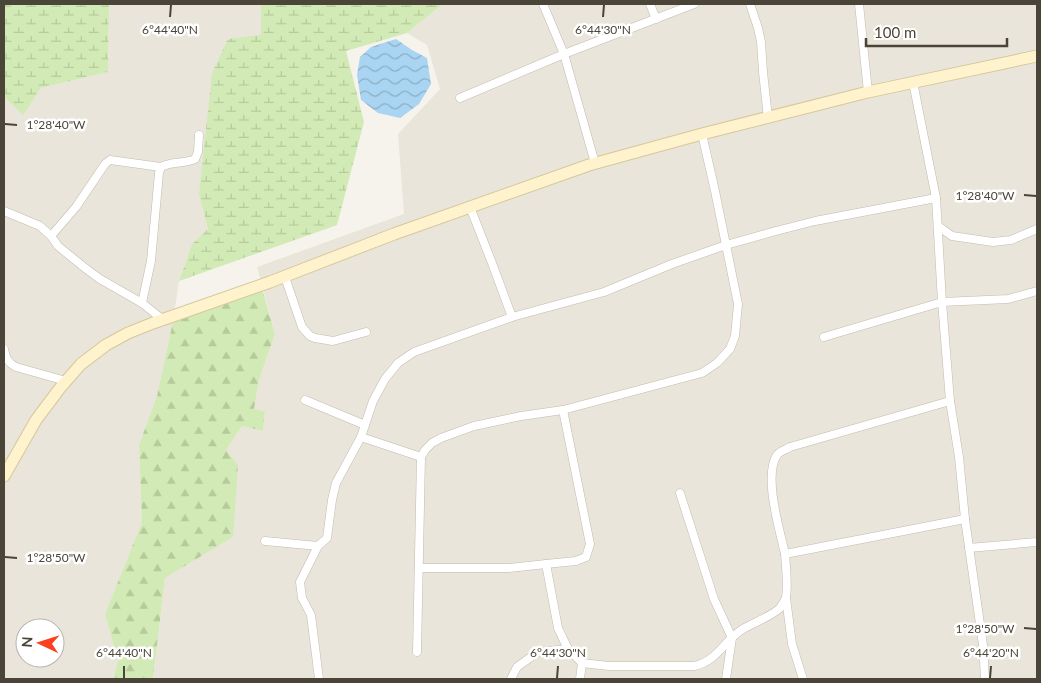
<svg xmlns="http://www.w3.org/2000/svg" width="1041" height="683" viewBox="0 0 1041 683" font-family="Lato,sans-serif">
<defs>
<pattern id="forest-firs" width="22" height="20" patternUnits="userSpaceOnUse" patternTransform="scale(1.25)"><rect width="22" height="20" fill="#d2eab5"/><path d="M5 1l3.5 6h-7zM16 11l3.5 6h-7z" fill="#b6ca9c"/></pattern>
<pattern id="wetland-marsh" width="20" height="14" patternUnits="userSpaceOnUse" patternTransform="scale(1.25)"><rect width="20" height="14" fill="#d2eab5"/><path d="M1 5h8M5 5V1M11 12h8M15 12V8" fill="none" stroke="#b6ca9c"/></pattern>
<pattern id="water-waves" width="16" height="10" patternUnits="userSpaceOnUse" patternTransform="scale(1.25)"><rect width="16" height="10" fill="#a9d4f2"/><path d="M0 5q4-4 8 0t8 0" fill="none" stroke="#8caec5"/></pattern>
</defs>
<rect width="100%" height="100%" fill="#f6f3ec"/>
<g fill="#eae5da" fill-rule="evenodd">
<path d="M109 4H261V36L199 195 208 229 192 244 179 281 173 321 157 396 139 445 142 522 105 614 118 661 113 679H4V97L23 114 41 88 108 72ZM25 628H55V658H25Z"/>
<polygon points="443,4 1037,4 1037,679 153,679 165,578 233,537 226,450 242,426 263,431 265,411 254,409 259,380 275,334 257,267 404,214 398,134 440,89 427,45 407,33"/>
</g>
<polygon fill="url(#forest-firs)" points="262,288 275,334 259,380 254,409 265,411 263,431 242,426 226,450 238,465 233,537 165,578 153,679 113,679 118,661 105,614 142,522 139,445 157,396 173,321"/>
<g fill="url(#wetland-marsh)">
<polygon points="4,4 109,4 108,72 41,88 23,115 4,97"/>
<polygon points="261,4 443,4 407,33 346,51 364,122 337,225 179,281 192,244 208,229 199,195 212,73 228,39 261,35"/>
</g>
<polygon fill="url(#water-waves)" points="396,39 412,50 427,58 431,84 419,104 400,118 378,113 361,100 357,75 360,57 371,47"/>
<g fill="none" stroke-linecap="round" stroke-linejoin="round">
<g stroke="#c2bbae" stroke-width="9">
<g id="street">
<polyline points="543,4 564,54 595,163"/>
<polyline points="650,4 656,19"/>
<polyline points="750,4 758,28 761,42 763,72 768,118"/>
<polyline points="859,4 868,92"/>
<polyline points="460,98 564,54 694,4"/>
<polyline points="470,207 492,263 512,317"/>
<polyline points="4,211 40,226 51,236 58,246 85,268 100,279 142,303 162,319"/>
<polyline points="938,226 952,236 993,242 1011,240 1037,229"/>
<polyline points="51,236 76,207 105,164 110,160 161,167"/>
<polyline points="285,277 302,327 310,336 315,338 333,341 366,332"/>
<path d="M142 303 151 261 159 173 161 167C172 161 185 164 195 159L198 152 199 135"/>
<polyline points="824,337 942,302 1008,299 1037,291"/>
<path d="M4 349C6 358 7 362 16 367L66 381"/>
<polyline points="305,400 365,425"/>
<polyline points="361,437 421,457"/>
<polyline points="680,493 714,599 732,638 726,679"/>
<polyline points="965,519 983,645 985,679"/>
<polyline points="265,541 318,546 327,538 332,500 336,483 361,437 373,401 385,379 398,363 414,352 512,317 604,292 672,264 726,245 776,231 815,221 936,198"/>
<polyline points="318,546 300,582 302,598 311,615 319,679"/>
<polyline points="969,548 1037,542"/>
<path d="M785 554C780 531 763 476 777 455 780 451 786 450 790 447L950 401"/>
<polyline points="546,564 576,561 586,557 590,544 563,410"/>
<path d="M419 568H509L546 564 558 628 568 649 582 663 609 666H694C718 661 724 640 743 629 753 623 772 616 780 608 782 605 785 600 786 597 788 586 786 566 785 554L965 519 959 457 950 401 942 302 936 198 913 82"/>
<polyline points="786,598 792,644 803,679"/>
<polyline points="417,652 421,457 425,450 432,443 441,438 474,426 521,416 563,410 702,373 717,363 730,349 735,336 738,304 715,191 702,134"/>
<polyline points="511,679 517,667 538,652 568,649"/>
<polyline points="580,679 582,663"/>
</g>
</g>
<g stroke="#d6c79b" stroke-width="13">
<polyline id="secondary" points="4,476 36,420 60,388 81,364 106,345 128,333 153,323 270,282 394,234 589,165 702,134 868,92 1037,56"/>
</g>
<use href="#street" stroke="#fff" stroke-width="8"/>
<use href="#secondary" stroke="#fff3cd" stroke-width="11"/>
</g>
<path fill="none" stroke="#4b4439" stroke-width="2" d="M170 17 171 5M603 17 604 5M5 124 17 125M1024 195 1036 196M5 557 17 558M1024 628 1036 629M124 678V666M557 678 558 666M990 678 991 666"/>
<g font-size="12" text-anchor="middle" fill="#4b4439" stroke="#fff" stroke-width="5" stroke-linejoin="round" paint-order="stroke">
<text x="170" y="34">6°44'40"N</text>
<text x="603" y="34">6°44'30"N</text>
<text x="56" y="129">1°28'40"W</text>
<text x="985" y="200">1°28'40"W</text>
<text x="56" y="562">1°28'50"W</text>
<text x="985" y="633">1°28'50"W</text>
<text x="124" y="657">6°44'40"N</text>
<text x="558" y="657">6°44'30"N</text>
<text x="991" y="657">6°44'20"N</text>
</g>
<rect width="1041" height="683" fill="none" stroke="#4b4439" stroke-width="10"/>
<g transform="translate(40 643) rotate(274)"><circle r="24" fill="#ffffff" stroke="#b7b4b0"/>
<path d="M0-4L9 19L0 12L-9 19Z" fill="#fc3f1d"/>
<text y="-8" font-size="14" font-weight="bold" text-anchor="middle" fill="#4b4439">N</text>
</g>
<path d="M866 38v8h141v-8" fill="none" stroke="#4b4439" stroke-width="2.5"/>
<text x="874" y="38" font-size="15" fill="#4b4439" stroke="#ffffff" stroke-width="4" paint-order="stroke">100 m</text>
</svg>
